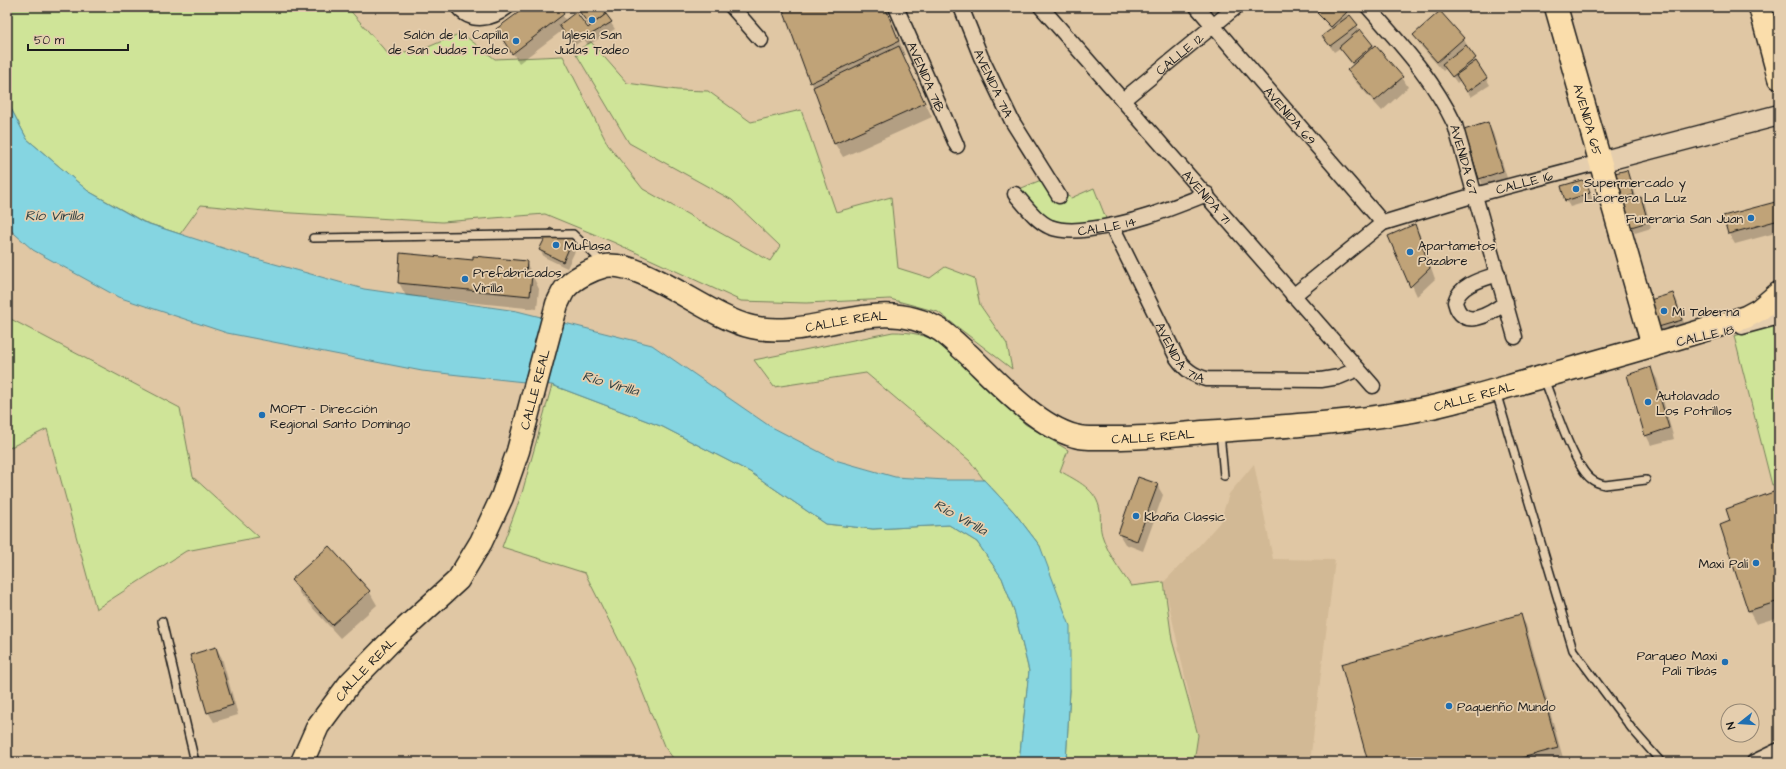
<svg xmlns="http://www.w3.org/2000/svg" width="1786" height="769" viewBox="0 0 1786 769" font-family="'Architects Daughter',sans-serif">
<rect width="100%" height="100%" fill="#e0c7a4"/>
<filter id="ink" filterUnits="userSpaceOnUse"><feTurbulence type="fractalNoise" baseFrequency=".025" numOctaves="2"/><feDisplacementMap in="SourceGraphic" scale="8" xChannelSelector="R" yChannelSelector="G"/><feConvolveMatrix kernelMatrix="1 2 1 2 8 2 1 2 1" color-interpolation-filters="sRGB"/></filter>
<g filter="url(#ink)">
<polygon fill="#d2b995" points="1254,464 1273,559 1335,560 1310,762 1194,762 1198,735 1164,582 1197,548 1220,522 1229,494"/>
<g fill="#cfe498" stroke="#76805a">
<polygon points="7,7 347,7 389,55 426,48 461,33 495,59 563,56 608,145 643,189 770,261 780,246 732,200 629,143 575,52 591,42 627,83 677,90 708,91 751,122 801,110 836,212 891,197 898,268 930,278 945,267 974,278 980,305 1007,344 1012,369 938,312 890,299 806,303 741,301 613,242 545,214 442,222 275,212 201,205 180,234 144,222 88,191 27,139 7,101"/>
<path d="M1041 180 1071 198 1094 188 1107 221C1097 223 1087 225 1076 226 1051 227 1033 206 1017 190Z"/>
<polygon points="7,317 180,408 193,477 259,537 186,551 96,609 47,429 7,449"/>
<polygon points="1779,323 1779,483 1772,485 1734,336"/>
<path d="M893 332C911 332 924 334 941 344L1025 424 1068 450 1060 471C1077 481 1097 489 1100 511 1101 520 1099 528 1103 538 1109 556 1121 571 1131 586L1164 582 1172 640 1198 735 1194 762H1066L1070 690 1040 546 1014 512 984 480 970 461 866 373 774 387 754 360Z"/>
<polygon points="552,385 663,427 750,472 826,524 873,529 949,525 977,542 1002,578 1014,610 1029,671 1019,762 676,762 664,746 633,668 585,573 502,547 522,493"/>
</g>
<polygon fill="#85d5e1" stroke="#5b8b92" points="7,101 27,139 88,191 143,222 257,259 364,289 517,311 652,345 768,425 835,460 895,477 946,480 984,480 1014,512 1040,546 1070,626 1070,690 1066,762 1019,762 1029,671 1014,610 1002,578 977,542 949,525 873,529 826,524 750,472 663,427 552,385 422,371 227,333 118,297 33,250 7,227"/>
<g fill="#0003">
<polygon points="527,7 557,7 566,21 588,30 591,27 576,7 600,7 615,29 588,45 584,39 574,46 563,30 519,63 504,39"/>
<polygon points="783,7 886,7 905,55 903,56 932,117 843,157 835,144"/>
<polygon points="1325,7 1341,7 1374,47 1402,77 1408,87 1382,111 1354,80 1349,70 1353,66 1340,48 1334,52 1324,37 1332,30 1319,14"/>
<polygon points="1415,35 1463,38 1490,85 1471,97 1460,80 1457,83 1446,68 1443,71 1420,45"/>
<polygon points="1487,123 1493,133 1508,181 1485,189 1480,179"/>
<polygon points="1627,171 1630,178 1637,199 1641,198 1645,204 1651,228 1635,233 1631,226 1626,202 1623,198"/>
<polygon points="1587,186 1593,200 1570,207 1566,200"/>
<polygon points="1779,203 1779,232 1735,244 1729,234"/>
<polygon points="1414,225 1420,235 1435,279 1417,296 1390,236"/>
<polygon points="550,229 573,240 577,247 567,268 544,257 540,250"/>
<polygon points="474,261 526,262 539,289 537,309 406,296 399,283"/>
<polygon points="1673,294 1677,301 1685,326 1660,334 1656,328"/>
<polygon points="1651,369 1657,379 1674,439 1651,445 1646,435"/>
<polygon points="1157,485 1163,495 1143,551 1125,544 1119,534"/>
<polygon points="1779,491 1779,617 1756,624 1749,611 1722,525 1731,522"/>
<polygon points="292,580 369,591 377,605 340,638 300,594"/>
<polygon points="1520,615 1526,625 1563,758 1549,762 1369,762"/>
<polygon points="216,648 222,658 238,715 214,722 208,712"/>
</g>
<g fill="#c0a378" stroke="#1c1c1c">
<polygon points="526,7 559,7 564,14 512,54 496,29"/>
<polygon points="576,7 601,7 606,14 590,26"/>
<polygon points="782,7 885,7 899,41 810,83"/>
<polygon points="1324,7 1342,7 1347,12 1331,27 1317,13"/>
<polygon points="1440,11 1464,38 1437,62 1413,35"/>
<polygon points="576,12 588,28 606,14 612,22 583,39 580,34 570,41 559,25"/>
<polygon points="1350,15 1358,25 1330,46 1322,36"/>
<polygon points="1360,29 1373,45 1352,63 1339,47"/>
<polygon points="1375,45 1403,77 1375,101 1347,70"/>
<polygon points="1466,45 1476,58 1452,77 1442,64"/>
<polygon points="899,46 925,103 834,144 813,87"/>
<polygon points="1476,61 1487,78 1467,92 1456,75"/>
<polygon points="1488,122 1503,171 1479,179 1464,130"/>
<polygon points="1627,170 1634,195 1623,198 1615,173"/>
<polygon points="1582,180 1588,186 1590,193 1565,201 1561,186"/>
<polygon points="1641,197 1648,222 1631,227 1623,202"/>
<polygon points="1779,201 1779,220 1728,234 1723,216"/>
<polygon points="1415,224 1430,268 1410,287 1388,236"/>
<polygon points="550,228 573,239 563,262 539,250"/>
<polygon points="400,253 473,260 473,256 527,261 526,274 532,274 530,296 398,283"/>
<polygon points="1673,293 1682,320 1655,328 1647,301"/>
<polygon points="1651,367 1669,428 1645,436 1627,375"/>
<polygon points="1138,477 1158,484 1137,541 1118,534"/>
<polygon points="1779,490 1779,601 1748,611 1720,525 1730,521 1726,509"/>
<polygon points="329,546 370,591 332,625 291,580"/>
<polygon points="1521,614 1558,748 1507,762 1368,762 1341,664"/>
<polygon points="216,647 233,705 207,713 190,655"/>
</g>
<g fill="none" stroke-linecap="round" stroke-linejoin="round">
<g stroke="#1c1c1c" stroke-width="10">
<g id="lane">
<polyline points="313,238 573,234 603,263"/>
<path d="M1544 379C1554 403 1573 465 1591 479 1596 483 1600 484 1605 485L1646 480"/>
<polyline points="1496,392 1573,650 1632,729 1661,762"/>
<polyline points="1220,433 1224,476"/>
<polyline points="162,621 195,762"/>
</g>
</g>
<g stroke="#1c1c1c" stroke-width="17">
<g id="street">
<path d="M458 7C472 24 492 19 507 7"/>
<polyline points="732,7 761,40"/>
<path id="s1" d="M896 7 957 146"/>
<path id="s2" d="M961 7 981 57 1012 121 1059 196"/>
<path id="s3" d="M1041 7C1152 133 1262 260 1373 386"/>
<path id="s4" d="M1197 7 1383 223"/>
<path id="s5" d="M1368 7C1402 46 1432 77 1455 125L1515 337"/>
<path id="s6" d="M1123 100 1236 7"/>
<path id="s7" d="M1015 194C1025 205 1036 221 1050 227 1063 232 1077 231 1090 229 1133 224 1167 210 1207 194"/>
<path id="s8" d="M1112 226 1177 358C1185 369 1192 375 1206 379L1321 380 1339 377 1358 369"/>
<path d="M1498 274C1483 279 1460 284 1455 302 1462 332 1491 314 1506 302"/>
<path id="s9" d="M1293 296 1383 223 1475 195 1600 162"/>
<polyline points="1742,327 1779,317"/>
<polyline points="1754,762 1779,750"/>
</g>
</g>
<g stroke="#1c1c1c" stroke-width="23">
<polyline id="secondary" points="1600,162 1779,115"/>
</g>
<g stroke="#1c1c1c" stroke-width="25">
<g id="primary">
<path id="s10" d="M1556 7 1653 346"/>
<polyline points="1760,7 1779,78"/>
<path id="s11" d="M302 762 318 726 350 683 388 644 458 580 481 542 502 497 518 451 557 304C560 299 562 292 566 288 574 278 593 269 605 266 644 260 709 318 752 327 815 341 878 292 940 330 950 337 960 347 969 355 997 382 1037 426 1075 436 1085 439 1097 438 1107 438 1139 439 1171 435 1203 432 1269 427 1336 424 1401 413 1445 406 1488 392 1531 380 1603 360 1675 340 1746 317L1759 310 1779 293"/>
</g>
</g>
<use href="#lane" stroke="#e5ceae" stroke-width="7"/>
<use href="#street" stroke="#e5ceae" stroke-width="14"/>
<use href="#secondary" stroke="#e5ceae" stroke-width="20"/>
<use href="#primary" stroke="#faddab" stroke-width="22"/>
</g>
</g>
<g fill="#1f6fb2" stroke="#e5ceae" stroke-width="1.5">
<circle cx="592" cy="20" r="4"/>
<circle cx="516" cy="41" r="4"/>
<circle cx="1576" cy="189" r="4"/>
<circle cx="1751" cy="218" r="4"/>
<circle cx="556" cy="245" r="4"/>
<circle cx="1410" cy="252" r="4"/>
<circle cx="465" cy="279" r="4"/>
<circle cx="1664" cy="311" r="4"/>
<circle cx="1648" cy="402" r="4"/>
<circle cx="262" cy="415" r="4"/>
<circle cx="1136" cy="516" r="4"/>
<circle cx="1756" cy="563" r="4"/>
<circle cx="1725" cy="662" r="4"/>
<circle cx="1449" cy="706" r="4"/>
</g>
<g text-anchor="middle" stroke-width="3.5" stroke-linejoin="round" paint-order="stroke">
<g font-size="13" fill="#1c1c1c" stroke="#e5ceae" text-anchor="start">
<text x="508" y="39" text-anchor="end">Salón de la Capilla<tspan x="508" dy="15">de San Judas Tadeo</tspan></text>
<text x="592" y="39" text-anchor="middle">Iglesia San<tspan x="592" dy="15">Judas Tadeo</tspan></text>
<text x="1584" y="187">Supermercado y<tspan x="1584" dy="15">Licorera La Luz</tspan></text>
<text x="1743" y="223" text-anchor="end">Funeraria San Juan</text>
<text x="564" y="250">Muflasa</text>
<text x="1418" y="250">Apartametos<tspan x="1418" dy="15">Pazabre</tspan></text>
<text x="473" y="277">Prefabricados<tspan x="473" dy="15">Virilla</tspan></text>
<text x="1672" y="316">Mi Taberna</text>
<text x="1656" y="400">Autolavado<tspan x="1656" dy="15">Los Potrillos</tspan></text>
<text x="270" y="413">MOPT - Dirección<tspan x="270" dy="15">Regional Santo Domingo</tspan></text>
<text x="1144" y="521">Kbaña Classic</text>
<text x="1748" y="568" text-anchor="end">Maxi Palí</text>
<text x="1717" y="660" text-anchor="end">Parqueo Maxi<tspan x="1717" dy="15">Palí Tibás</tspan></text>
<text x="1457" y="711">Paquenño Mundo</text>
</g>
<g font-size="13" fill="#1c1c1c" stroke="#e5ceae">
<text dy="5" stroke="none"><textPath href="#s6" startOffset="73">CALLE 12</textPath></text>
<text dy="5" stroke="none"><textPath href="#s1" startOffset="76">AVENIDA 71B</textPath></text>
<text dy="5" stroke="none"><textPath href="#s2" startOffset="83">AVENIDA 71A</textPath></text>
<text dy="5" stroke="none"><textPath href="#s4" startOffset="143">AVENIDA 69</textPath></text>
<text dy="5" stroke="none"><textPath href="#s10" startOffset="117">AVENIDA 65</textPath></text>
<text dy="5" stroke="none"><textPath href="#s5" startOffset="183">AVENIDA 67</textPath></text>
<text dy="5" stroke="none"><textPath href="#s9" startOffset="263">CALLE 16</textPath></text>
<text dy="5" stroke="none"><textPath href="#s3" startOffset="252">AVENIDA 71</textPath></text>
<text dy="5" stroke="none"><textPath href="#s7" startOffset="106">CALLE 14</textPath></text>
<text dy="5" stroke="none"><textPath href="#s11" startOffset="857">CALLE REAL</textPath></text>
<text transform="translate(1705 335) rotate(-13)" y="5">CALLE 18</text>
<text dy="5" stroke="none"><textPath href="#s8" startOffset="145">AVENIDA 71A</textPath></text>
<text dy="5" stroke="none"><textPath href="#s11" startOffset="449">CALLE REAL</textPath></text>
<text dy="5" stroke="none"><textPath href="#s11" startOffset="1529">CALLE REAL</textPath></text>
<text dy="5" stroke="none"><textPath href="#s11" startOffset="1205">CALLE REAL</textPath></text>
<text dy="5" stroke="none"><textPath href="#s11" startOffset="114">CALLE REAL</textPath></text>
</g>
<g font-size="14" font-style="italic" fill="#314143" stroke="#e5ceae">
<text x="54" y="220">Río Virilla</text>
<text transform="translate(611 383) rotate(16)" y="5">Río Virilla</text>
<text transform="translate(961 517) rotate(29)" y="5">Río Virilla</text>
</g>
</g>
<rect width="1786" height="769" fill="none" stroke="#e5ceae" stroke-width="24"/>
<rect x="12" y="12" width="1762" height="745" fill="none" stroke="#1c1c1c" stroke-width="1.5" filter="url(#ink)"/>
<g transform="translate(1740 723) rotate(253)"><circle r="19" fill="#e5ceae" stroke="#958774"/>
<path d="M0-3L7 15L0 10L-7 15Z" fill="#1f6fb2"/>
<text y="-6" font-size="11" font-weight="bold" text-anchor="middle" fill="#1c1c1c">N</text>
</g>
<path d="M28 44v6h100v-6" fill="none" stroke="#1c1c1c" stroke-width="2"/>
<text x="34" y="44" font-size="12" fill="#1c1c1c" stroke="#e5ceae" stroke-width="3" paint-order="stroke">50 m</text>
</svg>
